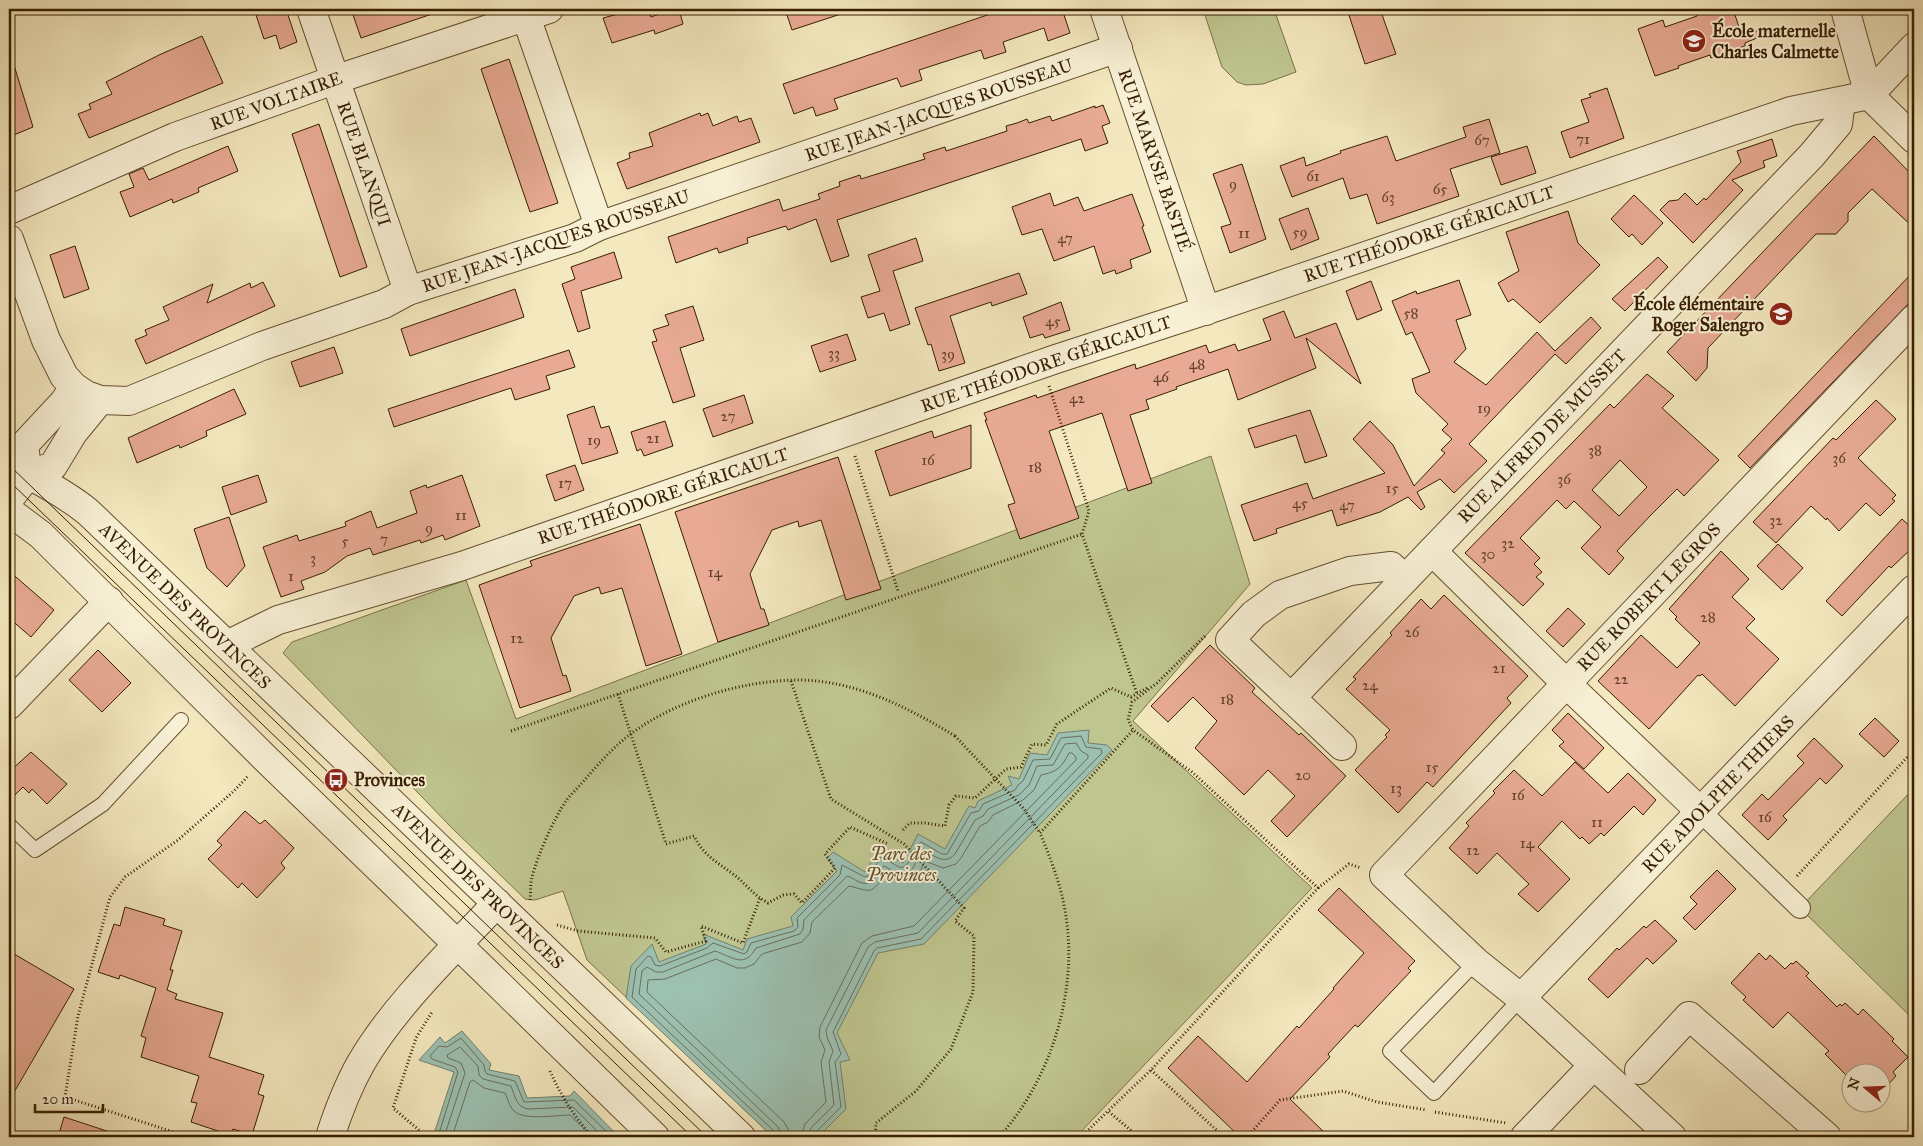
<svg xmlns="http://www.w3.org/2000/svg" width="1923" height="1146" viewBox="0 0 1923 1146" font-family="'IM FELL Great Primer',serif">
<rect width="100%" height="100%" fill="#f4e8be"/>
<filter id="stains"><feTurbulence type="fractalNoise" baseFrequency=".004" numOctaves="4"/><feColorMatrix values="0 0 0 0 .2 0 0 0 0 .09 0 0 0 0 .02 0 0 0 .5 -.17"/></filter>
<radialGradient id="worn" r=".72"><stop offset=".6" stop-color="#630" stop-opacity="0"/><stop offset="1" stop-color="#630" stop-opacity=".3"/></radialGradient>
<g fill="#bfc58f" stroke="#7b7248">
<polygon points="1203,9 1274,9 1296,72 1263,84 1246,85 1237,82 1222,67"/>
<polygon points="1211,456 1250,584 1133,721 1312,888 1076,1137 773,1137 587,960 563,891 535,900 525,899 451,827 283,653 292,642 466,580 516,719"/>
<polygon points="1914,788 1914,1020 1800,908"/>
</g>
<g fill="#9cc0b1" stroke="#747f6b">
<polygon points="1089,730 1088,743 1107,745 1112,750 924,944 878,953 837,1033 850,1060 840,1062 846,1109 818,1137 773,1137 626,998 631,966 652,944 659,962 706,944 703,934 743,950 747,939 793,926 791,917 837,871 827,858 833,852 865,872 879,849 903,863 918,834 945,849 969,806 975,808 978,801 1012,785 1008,776 1019,779 1030,753 1047,755 1058,733"/>
<polygon points="462,1031 491,1064 489,1070 519,1076 527,1098 570,1096 574,1091 619,1137 433,1137 454,1072 419,1060 440,1037 445,1043"/>
</g>
<g fill="none" stroke-linecap="round" stroke-linejoin="round">
<g stroke="#6a6f59" stroke-width="1">
<polyline points="438,1137 458,1072 455,1067 432,1059 430,1056 439,1046 447,1047 461,1038 484,1065 485,1071 487,1074 515,1081 524,1102 574,1100 612,1137"/>
<path d="M444 1137 465 1073 461 1063 448 1058 447 1055 460 1047 478 1066 479 1075 483 1079 511 1086C515 1096 516 1107 528 1109L573 1107 603 1137"/>
<path d="M452 1137 470 1082 473 1080 484 1088 505 1093C508 1099 509 1106 514 1111 525 1121 555 1115 570 1115L593 1137"/>
<path d="M776 1137 774 1131 632 997 636 969 648 956 651 957 655 965 660 966 707 948 713 943 744 954 747 952 751 943 794 931 798 927 797 918 840 875 842 865 865 877 870 875 881 857C887 859 893 864 899 867 909 871 914 848 921 842L942 854H947L971 813 979 811 983 804 1015 790 1018 785 1023 781 1033 760 1050 759 1061 738 1081 736 1086 747 1101 749 1102 753 921 939 877 948 874 951 833 1032 841 1054 835 1062 841 1107 816 1132 814 1137"/>
<path d="M782 1137 778 1127 639 994 642 971 647 967 656 972H663L715 951C733 957 744 969 756 948L800 934 803 929 804 920 847 876C852 877 857 882 862 883 874 886 877 872 884 866 889 868 893 872 898 874 914 879 915 858 923 850 934 855 944 866 955 854L975 820 983 816 988 809 1019 795 1029 785 1037 766 1053 765 1065 744 1076 743 1081 751 1088 755V758L918 933 875 942 868 947 826 1030 827 1037 833 1051 829 1062 834 1105 811 1128 808 1137"/>
<path d="M790 1137 788 1129 784 1122 647 992 648 980 665 979 716 959 737 968H745L754 964 762 954 802 942 810 933 812 922 849 886C874 892 868 894 886 876 898 881 912 886 920 872 922 868 923 864 925 861L943 868 956 864 961 858 980 826 988 822 993 815 1023 800 1034 790 1041 775C1057 772 1062 767 1069 753H1072L1076 757V760L914 926 872 936 862 943 820 1027 819 1037 825 1050 821 1062 826 1102 805 1124 801 1137"/>
</g>
</g>
<g fill="#e8aa94" stroke="#371e01" fill-rule="evenodd">
<polygon points="254,9 286,9 297,42 280,49 276,35 264,39"/>
<polygon points="351,9 437,9 438,12 361,38"/>
<polygon points="616,9 648,9 651,17 673,9 679,9 683,24 655,34 654,30 612,43 603,18 618,14"/>
<polygon points="785,9 847,9 847,12 792,30"/>
<polygon points="1005,9 1062,9 1070,33 1048,41 1044,28 1003,42 1006,52 984,59 981,50 919,70 922,80 901,87 897,78 834,99 838,109 816,116 813,107 794,114 783,84"/>
<polygon points="1347,9 1380,9 1396,54 1365,64"/>
<polygon points="1695,9 1733,9 1740,30 1771,32 1745,43 1745,46 1736,49 1737,50 1711,58 1710,55 1678,66 1679,68 1655,76 1638,29 1663,20 1665,27 1697,16"/>
<polygon points="202,36 223,83 89,138 78,114 91,109 89,104 112,94 106,82 159,55"/>
<polygon points="509,59 558,203 530,212 481,69"/>
<polygon points="13,62 33,127 9,137 9,63"/>
<polygon points="1607,88 1624,138 1570,158 1561,132 1589,122 1581,100 1591,97 1589,94"/>
<polygon points="1103,105 1110,123 1102,126 1108,143 1085,151 1081,139 837,220 849,256 831,262 816,219 788,230 786,226 747,238 748,243 719,253 717,248 676,263 668,237 779,199 783,211 820,199 818,194 840,186 839,182 860,175 861,179 925,159 923,154 945,147 946,151 986,138 1007,131 1006,126 1017,123 1027,119 1029,123 1050,116 1052,121 1095,106 1095,108"/>
<polygon points="700,113 701,116 708,113 713,126 737,116 739,122 751,118 760,142 627,189 617,163 630,158 629,153 653,146 649,133"/>
<polygon points="1489,119 1500,153 1450,169 1459,196 1377,224 1367,194 1350,199 1343,178 1292,197 1280,166 1304,157 1306,166 1341,153 1340,151 1387,136 1396,161 1466,137 1463,127"/>
<polygon points="319,124 367,267 340,277 292,134"/>
<polygon points="1874,136 1914,177 1914,228 1872,189 1848,213 1848,221 1836,234 1816,234 1708,348 1707,368 1696,381 1667,352"/>
<polygon points="1772,139 1777,156 1763,161 1765,167 1732,180 1743,190 1693,243 1660,210 1669,201 1678,200 1685,193 1697,205 1704,198 1706,200 1741,162 1737,151"/>
<polygon points="228,146 238,171 198,188 199,192 173,203 172,199 130,217 120,192 134,187 129,174 143,168 149,180"/>
<polygon points="1527,146 1536,173 1501,185 1491,157"/>
<polygon points="1242,164 1266,239 1230,253 1221,227 1231,224 1213,174"/>
<polygon points="1050,193 1054,206 1078,197 1084,211 1132,194 1144,226 1142,227 1151,252 1130,260 1132,268 1116,274 1115,270 1103,274 1094,246 1054,261 1042,229 1022,235 1012,207"/>
<polygon points="1634,195 1663,223 1642,245 1632,234 1629,237 1611,219"/>
<polygon points="1308,208 1319,239 1291,250 1279,219"/>
<polygon points="1568,211 1578,243 1600,265 1540,323 1513,299 1508,302 1498,283 1519,271 1506,232"/>
<polygon points="916,238 923,261 893,271 910,324 890,331 884,313 868,318 861,297 880,291 868,255"/>
<polygon points="75,246 89,289 64,298 50,255"/>
<polygon points="614,252 622,278 581,291 590,328 578,332 562,284 575,279 571,267"/>
<polygon points="1658,257 1668,267 1625,311 1612,299"/>
<polygon points="1914,271 1914,298 1750,468 1738,456"/>
<polygon points="1019,273 1027,294 992,306 991,302 950,316 965,363 939,371 931,344 928,345 915,308"/>
<polygon points="1459,280 1471,315 1456,320 1466,349 1454,362 1486,385 1537,332 1555,351 1591,317 1601,328 1566,364 1555,354 1469,444 1487,461 1454,493 1440,479 1417,492 1425,507 1421,510 1408,497 1380,512 1337,526 1332,510 1276,529 1277,533 1254,541 1241,505 1307,483 1313,499 1385,473 1353,439 1370,421 1393,445 1414,486 1445,453 1441,450 1452,439 1442,430 1448,424 1416,393 1412,379 1430,372 1412,332 1406,335 1392,301 1416,291 1417,294"/>
<polygon points="1371,281 1382,310 1357,320 1346,291"/>
<polygon points="263,282 275,306 146,364 135,340 147,335 145,330 169,320 163,307 213,284 207,303 250,283 251,288"/>
<polygon points="515,289 524,317 410,356 401,329"/>
<polygon points="1061,302 1070,330 1045,338 1043,334 1030,338 1023,317"/>
<polygon points="693,306 704,340 680,348 695,396 673,403 652,342 657,341 653,330 669,325 665,315"/>
<polygon points="1284,311 1295,338 1336,323 1361,384 1306,338 1316,368 1238,400 1228,369 1176,387 1177,389 1146,400 1149,409 1130,415 1152,483 1128,491 1102,413 1049,431 1079,518 1020,539 1008,505 1015,503 985,420 987,420 984,413 1036,395 1037,398 1135,364 1136,369 1206,345 1209,353 1235,344 1238,351 1271,340 1263,319"/>
<polygon points="847,334 856,360 820,372 811,346"/>
<polygon points="334,347 343,373 300,387 291,362"/>
<polygon points="569,350 575,367 546,376 550,389 515,400 511,388 394,427 388,409"/>
<path d="M1647 374 1674 396 1662 408 1719 460 1684 496 1677 489 1649 517 1617 551 1624 558 1609 575 1581 548 1601 527 1574 501 1566 509 1557 500 1520 538 1540 558 1534 564 1542 572 1536 577 1544 584 1523 606 1465 553 1610 404 1614 408ZM1620 460 1647 487 1619 516 1592 490Z"/>
<polygon points="234,389 246,414 206,431 207,436 180,448 179,445 137,463 128,438"/>
<polygon points="744,395 753,423 713,437 703,409"/>
<polygon points="1876,400 1896,419 1858,458 1896,495 1892,499 1895,501 1880,516 1866,503 1839,531 1827,518 1826,520 1811,506 1776,543 1753,522 1833,438 1836,440"/>
<polygon points="594,406 601,428 609,426 618,453 582,464 567,415"/>
<polygon points="1310,410 1327,456 1305,463 1296,435 1255,448 1248,429"/>
<polygon points="665,421 673,446 644,456 641,449 637,451 631,432"/>
<polygon points="971,425 971,468 890,496 875,451 932,431 934,438"/>
<polygon points="838,457 881,589 846,600 821,520 799,527 798,521 772,530 750,574 761,609 764,609 769,625 718,642 675,512"/>
<polygon points="575,465 584,490 555,501 546,475"/>
<polygon points="258,475 267,502 231,515 222,487"/>
<polygon points="462,475 480,526 445,540 443,535 421,543 420,540 373,555 370,548 347,556 325,572 301,581 304,589 281,597 263,547 297,535 299,541 346,526 345,522 371,511 377,528 417,513 410,491 426,485 427,488"/>
<polygon points="229,517 245,566 227,587 207,568 194,529"/>
<polygon points="1902,519 1914,530 1914,546 1891,568 1889,566 1842,616 1826,601"/>
<polygon points="640,524 682,654 646,666 622,588 601,594 599,587 574,596 551,638 563,676 566,675 571,691 520,708 479,585 532,566 530,561"/>
<polygon points="1778,544 1803,568 1782,590 1757,566"/>
<polygon points="1721,551 1749,579 1732,597 1755,619 1746,628 1779,659 1735,706 1702,674 1700,676 1698,675 1649,729 1598,681 1641,635 1677,668 1700,643 1675,619 1677,617 1669,609"/>
<polygon points="9,571 54,610 31,637 9,618"/>
<polygon points="1444,595 1528,676 1507,698 1511,703 1433,787 1427,782 1398,813 1355,770 1387,737 1385,735 1390,730 1346,689 1356,679 1353,677 1392,635 1390,633 1421,599 1431,609"/>
<polygon points="1568,608 1585,624 1563,647 1546,631"/>
<polygon points="1210,645 1255,688 1252,692 1299,735 1301,733 1346,776 1287,837 1271,821 1295,796 1268,770 1244,795 1195,748 1217,721 1193,697 1168,722 1151,706"/>
<polygon points="98,650 131,683 102,712 69,680"/>
<polygon points="1568,713 1604,748 1584,769 1559,746 1564,742 1552,730"/>
<polygon points="1875,718 1899,741 1884,757 1859,734"/>
<polygon points="1814,738 1843,766 1826,784 1820,778 1783,816 1787,820 1768,840 1742,815 1762,794 1768,800 1804,763 1797,756"/>
<polygon points="31,752 67,784 47,804 32,789 29,793 23,787 9,801 9,772"/>
<polygon points="1575,762 1608,793 1628,773 1656,800 1643,815 1634,806 1604,836 1601,833 1589,844 1582,837 1580,839 1562,821 1538,847 1570,879 1538,912 1518,894 1529,884 1497,853 1477,874 1449,848 1469,826 1466,823 1495,793 1493,791 1514,770 1542,796"/>
<polygon points="245,811 260,824 265,820 294,848 281,863 285,868 257,898 242,883 238,888 208,859 222,845 217,841"/>
<polygon points="1717,870 1736,889 1695,930 1683,918 1697,904 1690,897"/>
<polygon points="1339,888 1415,961 1408,968 1411,971 1358,1027 1355,1025 1328,1054 1330,1057 1290,1099 1329,1137 1240,1137 1168,1068 1198,1036 1247,1082 1297,1026 1299,1028 1334,989 1333,988 1364,953 1318,910"/>
<polygon points="125,907 165,919 163,925 182,931 170,970 173,970 167,990 177,994 175,999 223,1013 209,1057 264,1075 258,1094 264,1096 252,1135 233,1129 230,1135 191,1122 197,1103 191,1102 199,1076 141,1057 146,1038 141,1036 156,988 120,975 119,979 98,972 114,924 120,926"/>
<polygon points="1655,920 1677,941 1653,964 1647,958 1608,998 1588,979 1617,948 1619,950 1644,926 1646,928"/>
<polygon points="9,951 74,989 9,1101"/>
<polygon points="1759,953 1766,960 1770,955 1785,969 1791,963 1793,964 1796,961 1809,973 1806,976 1837,1007 1840,1004 1842,1006 1845,1003 1858,1015 1863,1009 1894,1039 1892,1041 1908,1057 1893,1072 1896,1076 1884,1089 1880,1085 1880,1074 1864,1074 1857,1066 1847,1076 1825,1054 1829,1051 1788,1012 1773,1028 1743,1000 1746,997 1731,983"/>
<polygon points="64,1117 116,1134 115,1137 58,1137"/>
</g>
<g fill="none" stroke-linecap="round" stroke-linejoin="round">
<g stroke="#665030" stroke-width="16">
<g id="service">
<polyline points="9,825 35,850 103,804 181,720"/>
<polyline points="1476,962 1390,1051 1434,1093 1521,998"/>
</g>
</g>
<g stroke="#665030" stroke-width="22">
<polyline id="pedestrian" points="1701,812 1800,908"/>
</g>
<g stroke="#665030" stroke-width="30">
<g id="minor">
<polyline points="311,9 408,291"/>
<polyline points="1104,9 1206,311"/>
<polyline points="1845,9 1869,95 1914,139"/>
<polyline points="526,17 599,226"/>
<polyline points="1869,95 1914,47"/>
<polyline points="9,210 175,137 334,80 549,9"/>
<polyline points="9,239 46,340 64,376 74,387 86,395 100,400 129,401 262,346 384,304 408,291 575,238 599,226 1118,48"/>
<polyline points="28,475 24,445 64,402 74,387"/>
<polyline points="9,499 28,475 53,466 73,433 100,400"/>
<polyline points="1432,551 1573,690 1701,812"/>
<polyline points="227,645 278,620 462,566 1056,359 1219,306 1791,111 1869,95"/>
<polyline points="1291,698 1812,155 1838,124 1841,101"/>
<polyline points="9,705 109,601"/>
<polyline points="1342,746 1230,640 1254,614 1280,595 1350,571 1391,566 1405,579"/>
<polyline points="1521,998 1914,589"/>
<polyline points="1639,1070 1689,1016 1827,1137"/>
<path d="M330 1137C338 1112 348 1086 361 1063 394 1006 452 951 497 903"/>
<polyline points="1525,1137 1593,1066"/>
<polyline points="1672,1137 1521,998 1476,962 1384,875 1914,319"/>
</g>
</g>
<g stroke="#665030" stroke-width="30">
<g id="tertiary">
<path d="M9 462C35 480 65 492 89 513L741 1137"/>
<polyline points="9,511 41,535 55,549 265,758 483,969 655,1137"/>
</g>
</g>
<g stroke="#371e01" stroke-width="3" stroke-dasharray="1 2.5" stroke-linecap="butt">
<polyline points="1049,386 1089,511 1082,534 1137,694"/>
<polyline points="855,456 898,591"/>
<polyline points="791,681 831,799 904,844 964,908 955,921 974,936 973,992 951,1049 916,1091 876,1123 875,1137"/>
<path d="M618 694 666 844 694 836C703 855 717 862 733 874 743 881 750 891 760 898"/>
<polyline points="511,731 1082,534"/>
<polyline points="903,830 910,823 925,823 945,826 949,805 956,796 975,798 1006,769 1021,767 1032,744 1046,745 1057,724 1111,688 1131,697 1147,688"/>
<polyline points="1797,876 1914,750"/>
<polyline points="1318,888 1349,864 1361,868"/>
<path d="M530 900C531 892 530 884 532 877 537 857 554 818 566 801 570 795 576 790 581 784 594 769 608 753 623 740 669 702 741 680 800 680 857 681 907 707 955 736"/>
<polyline points="557,925 578,931 655,938 666,952 706,941 701,926 743,943 760,898 768,903 783,895 794,894 802,903 835,868 825,854 850,827 888,844"/>
<polyline points="1151,1070 1224,1137"/>
<path d="M550 1071C561 1096 574 1116 592 1137"/>
<polyline points="1435,1112 1506,1123"/>
<polyline points="189,1137 65,1097 78,1016 110,897 125,877 178,840 234,791 249,775"/>
<polyline points="427,1137 393,1108 416,1038 432,1012"/>
<path d="M999 1137C1050 1081 1078 993 1066 917 1062 887 1051 860 1040 833L1133 730"/>
<polyline points="1081,1137 1108,1111"/>
<polyline points="1129,1137 1134,1133 1108,1111 1151,1070 1318,888 1192,772 1133,730 1128,720 1132,702 1157,683 1205,636"/>
<polyline points="1247,1137 1280,1100 1343,1091 1377,1102 1427,1110"/>
</g>
<use href="#service" stroke="#f8f0d5" stroke-width="14"/>
<use href="#pedestrian" stroke="#f8f0d5" stroke-width="20"/>
<use href="#minor" stroke="#f8f0d5" stroke-width="28"/>
<use href="#tertiary" stroke="#f8f0d5" stroke-width="28"/>
<g stroke="#371e01" stroke-width="1">
<polyline points="9,465 707,1137"/>
<polyline points="9,481 692,1137"/>
</g>
<polyline stroke="#371e01" stroke-width="3" stroke-dasharray="1 2.5" stroke-linecap="butt" points="955,736 1024,809 1040,833"/>
</g>
<defs>
<g id="school-disc" transform="scale(1.25)"><circle r="9.5" fill="#8f2418" stroke="#f8f0d5"/><path d="M0-5L7-2L0 1L-7-2ZM-4 1L0 2.5L4 1V4Q0 6-4 4Z" fill="#fff"/></g>
<g id="bus-disc" transform="scale(1.25)"><circle r="9.5" fill="#8f2418" stroke="#f8f0d5"/><path d="M-5-6H5V4H4V6H2V4H-2V6H-4V4H-5ZM-3.5-4V0h7V-4ZM-3.5 1.2v1.5H-2V1.2ZM2 1.2v1.5H3.5V1.2Z" fill="#fff"/></g>
</defs>
<g fill-rule="evenodd">
<use href="#school-disc" x="1694" y="41"/>
<use href="#school-disc" x="1781" y="314"/>
<use href="#bus-disc" x="336" y="780"/>
</g>
<g text-anchor="middle" stroke-width="4" stroke-linejoin="round" paint-order="stroke">
<g font-size="15" fill="#634126">
<text x="1583" y="144">71</text>
<text x="1482" y="145">67</text>
<text x="1313" y="181">61</text>
<text x="1233" y="189">9</text>
<text x="1440" y="194">65</text>
<text x="1388" y="202">63</text>
<text x="1300" y="237">59</text>
<text x="1244" y="238">11</text>
<text x="1065" y="243">47</text>
<text x="1411" y="318">58</text>
<text x="1053" y="326">45</text>
<text x="834" y="358">33</text>
<text x="948" y="359">39</text>
<text x="1197" y="369">48</text>
<text x="1161" y="382">46</text>
<text x="1077" y="403">42</text>
<text x="1484" y="413">19</text>
<text x="728" y="421">27</text>
<text x="653" y="443">21</text>
<text x="594" y="445">19</text>
<text x="1595" y="455">38</text>
<text x="1839" y="463">36</text>
<text x="928" y="465">16</text>
<text x="1035" y="472">18</text>
<text x="1564" y="484">36</text>
<text x="565" y="488">17</text>
<text x="1392" y="493">15</text>
<text x="1300" y="508">45</text>
<text x="1347" y="510">47</text>
<text x="461" y="520">11</text>
<text x="1776" y="525">32</text>
<text x="429" y="533">9</text>
<text x="384" y="544">7</text>
<text x="345" y="546">5</text>
<text x="1508" y="548">32</text>
<text x="1488" y="559">30</text>
<text x="313" y="563">3</text>
<text x="715" y="577">14</text>
<text x="291" y="581">1</text>
<text x="1708" y="622">28</text>
<text x="1412" y="637">26</text>
<text x="517" y="643">12</text>
<text x="1499" y="673">21</text>
<text x="1621" y="684">22</text>
<text x="1370" y="690">24</text>
<text x="1227" y="704">18</text>
<text x="1432" y="772">15</text>
<text x="1303" y="780">20</text>
<text x="1396" y="793">13</text>
<text x="1518" y="800">16</text>
<text x="1765" y="822">16</text>
<text x="1597" y="827">11</text>
<text x="1527" y="848">14</text>
<text x="1473" y="855">12</text>
</g>
<g font-size="18" font-weight="bold" fill="#371e01" stroke="#f8f0d5" text-anchor="start">
<text x="1712" y="37">École maternelle<tspan x="1712" dy="21">Charles Calmette</tspan></text>
<text x="1764" y="310" text-anchor="end">École élémentaire<tspan x="1764" dy="21">Roger Salengro</tspan></text>
<text x="354" y="786">Provinces</text>
</g>
<g font-size="18" fill="#371e01" stroke="#f8f0d5">
<text transform="translate(276 101) rotate(-20)" y="6">RUE VOLTAIRE</text>
<text transform="translate(939 110) rotate(-19)" y="6">RUE JEAN-JACQUES ROUSSEAU</text>
<text transform="translate(1155 160) rotate(71)" y="6">RUE MARYSE BASTIÉ</text>
<text transform="translate(364 164) rotate(71)" y="6">RUE BLANQUI</text>
<text transform="translate(1429 234) rotate(-19)" y="6">RUE THÉODORE GÉRICAULT</text>
<text transform="translate(556 241) rotate(-19)" y="6">RUE JEAN-JACQUES ROUSSEAU</text>
<text transform="translate(1046 364) rotate(-19)" y="6">RUE THÉODORE GÉRICAULT</text>
<text transform="translate(1542 436) rotate(-46)" y="6">RUE ALFRED DE MUSSET</text>
<text transform="translate(663 496) rotate(-19)" y="6">RUE THÉODORE GÉRICAULT</text>
<text transform="translate(1649 597) rotate(-46)" y="6">RUE ROBERT LEGROS</text>
<text transform="translate(185 606) rotate(44)" y="6">AVENUE DES PROVINCES</text>
<text transform="translate(1718 794) rotate(-46)" y="6">RUE ADOLPHE THIERS</text>
<text transform="translate(478 886) rotate(44)" y="6">AVENUE DES PROVINCES</text>
</g>
<g font-size="18" font-style="italic" fill="#60502c" stroke="#f8f0d5">
<text x="901" y="860">Parc des<tspan x="901" dy="21">Provinces</tspan></text>
</g>
</g>
<rect width="1923" height="1146" fill="none" stroke="#f4e8be" stroke-width="30"/>
<rect x="10" y="10" width="1903" height="1126" fill="none" stroke="#371e01" stroke-width="2.5"/>
<rect x="15" y="15" width="1893" height="1116" fill="none" stroke="#371e01"/>
<g transform="translate(1866 1088) rotate(289)"><circle r="24" fill="#f8f0d5" stroke="#ab9c80"/>
<path d="M0-4L9 19L0 12L-9 19Z" fill="#8f2418"/>
<text y="-8" font-size="14" font-weight="bold" text-anchor="middle" fill="#371e01">N</text>
</g>
<path d="M35 1104v8h68v-8" fill="none" stroke="#371e01" stroke-width="2.5"/>
<text x="42" y="1104" font-size="15" fill="#371e01" stroke="#f8f0d5" stroke-width="4" paint-order="stroke">20 m</text>
<rect width="100%" height="100%" filter="url(#stains)"/>
<rect width="100%" height="100%" fill="url(#worn)"/>
</svg>
